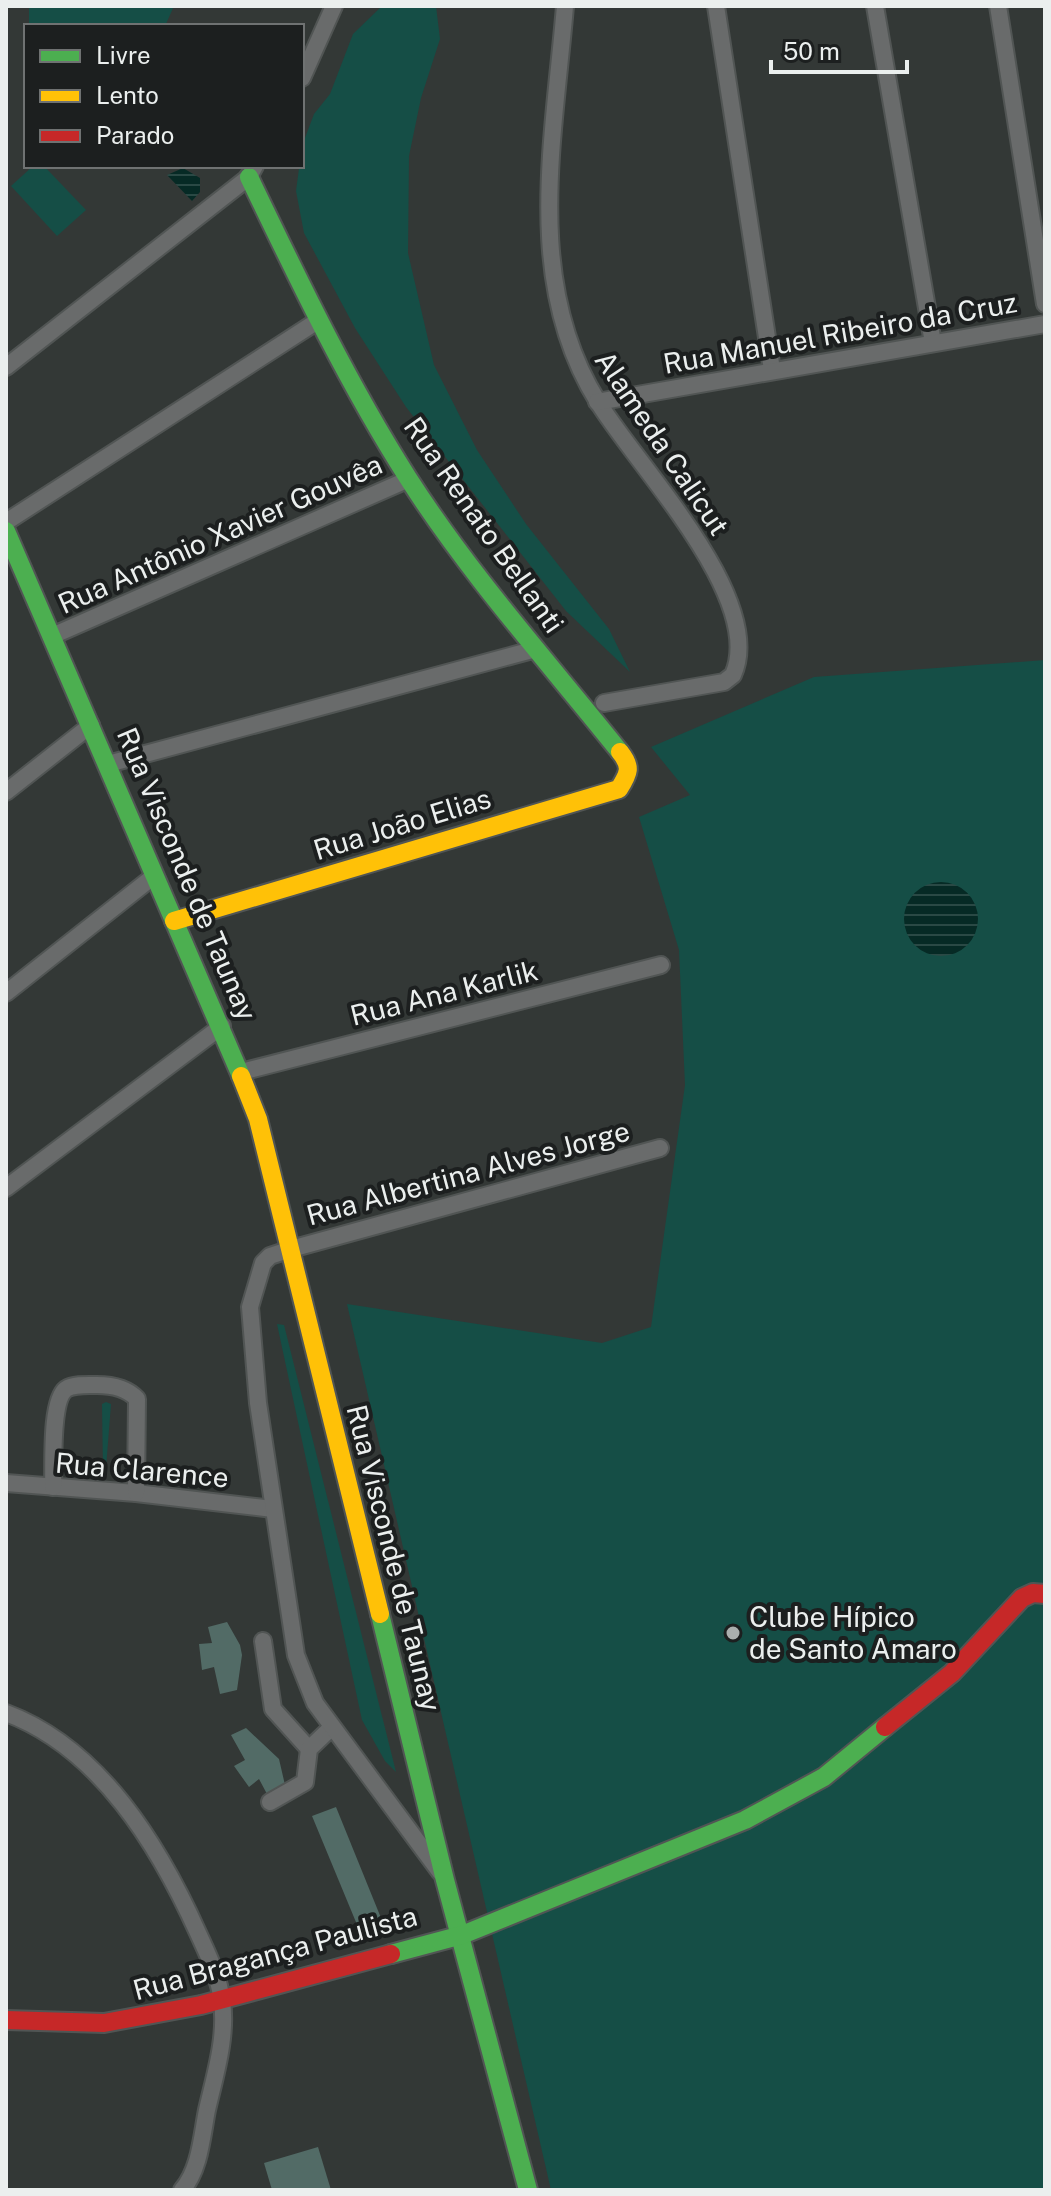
<svg xmlns="http://www.w3.org/2000/svg" width="1051" height="2196" viewBox="0 0 1051 2196" font-family="'Public Sans',sans-serif">
<defs>
<pattern id="water-rules" width="6" height="5" patternUnits="userSpaceOnUse" patternTransform="scale(2)"><rect width="6" height="5" fill="#062a25"/><path d="M0 2.5h6" fill="none" stroke="#2a4945"/></pattern>
</defs>
<rect width="100%" height="100%" fill="#333836"/>
<g fill="#154e46">
<polygon points="29,6 174,6 165,26 29,26"/>
<polygon points="382,6 436,6 440,39 421,98 409,156 408,253 434,365 477,450 526,524 609,629 630,672 566,611 406,407 355,328 304,233 296,191 302,146 314,114 330,94 353,34"/>
<polygon points="33,166 44,166 86,210 57,236 11,186"/>
<polygon points="1045,660 1045,2190 551,2190 347,1304 602,1343 651,1327 685,1085 679,950 639,817 690,795 651,747 814,677"/>
<polygon points="277,1324 284,1325 396,1772 385,1761 362,1720"/>
<polygon points="106,1402 111,1404 106,1468 103,1470 102,1404"/>
</g>
<g fill="url(#water-rules)">
<polygon points="183,168 200,178 200,192 192,201 167,175"/>
<circle cx="941" cy="919" r="37"/>
</g>
<g fill="#526b66">
<polygon points="227,1622 240,1645 242,1655 237,1690 220,1694 214,1667 202,1670 199,1644 212,1643 208,1627"/>
<polygon points="246,1728 279,1759 285,1785 267,1794 259,1779 249,1787 234,1766 245,1760 231,1735"/>
<polygon points="336,1807 381,1918 358,1927 312,1816"/>
<polygon points="318,2147 331,2190 272,2190 264,2163"/>
</g>
<g fill="none" stroke-linecap="round" stroke-linejoin="round">
<g stroke="#515554" stroke-width="20">
<g id="street">
<path d="M565 6C554 139 523 282 598 402 637 466 767 599 733 675L724 682 604 703"/>
<polyline points="716,6 772,370"/>
<polyline points="875,6 933,343"/>
<polyline points="998,6 1045,304"/>
<polyline points="302,78 334,6"/>
<polyline points="6,367 249,177 255,166"/>
<polyline points="597,402 1045,324"/>
<polyline points="6,522 319,320"/>
<polyline points="52,636 409,479"/>
<polyline points="108,764 536,649"/>
<polyline points="6,792 91,725"/>
<polyline points="6,993 154,876"/>
<polyline points="241,1072 661,965"/>
<polyline points="6,1188 222,1026"/>
<polyline points="6,1483 136,1493 273,1509"/>
<path d="M53 1487C54 1467 50 1401 66 1389 74 1384 88 1385 97 1385 112 1385 127 1388 137 1399L136 1493"/>
<polyline points="263,1641 273,1709 309,1749"/>
<path d="M6 1713C100 1748 159 1846 198 1933 208 1955 219 1977 222 2001 227 2037 215 2075 207 2110 202 2135 200 2170 182 2190"/>
<polyline points="270,1802 305,1782 309,1749 332,1727"/>
<polyline points="440,1872 315,1703 296,1655 258,1403 250,1307 263,1263 270,1256 291,1249 660,1148"/>
</g>
</g>
<g stroke="#515554" stroke-width="22">
<g id="fast">
<path d="M249 177C298 279 347 382 408 478 470 575 548 662 620 752"/>
<polyline points="6,531 241,1076"/>
<polyline points="380,1614 445,1880 528,2190"/>
<polyline points="391,1954 462,1935 745,1820 824,1777 885,1727"/>
</g>
</g>
<g stroke="#515554" stroke-width="22">
<g id="slow">
<path d="M174 921 619 789C629 773 632 767 620 752"/>
<polyline points="241,1076 258,1119 380,1614"/>
</g>
</g>
<g stroke="#515554" stroke-width="22">
<g id="jam">
<polyline points="885,1727 952,1673 1022,1598 1033,1593 1045,1594"/>
<polyline points="6,2020 104,2023 201,2005 391,1954"/>
</g>
</g>
<use href="#street" stroke="#696b6b" stroke-width="16"/>
<use href="#fast" stroke="#4caf50" stroke-width="18"/>
<use href="#slow" stroke="#ffc107" stroke-width="18"/>
<use href="#jam" stroke="#c62828" stroke-width="18"/>
</g>
<circle fill="#abafae" stroke="#1c1f1f" stroke-width="3" cx="733" cy="1633" r="8"/>
<g text-anchor="middle" stroke-width="8" stroke-linejoin="round" paint-order="stroke">
<g font-size="28" fill="#ebefee" stroke="#1c1f1f">
<text transform="translate(840 333) rotate(-10)" y="10">Rua Manuel Ribeiro da Cruz</text>
<text transform="translate(662 443) rotate(56)" y="10">Alameda Calicut</text>
<text transform="translate(484 525) rotate(55)" y="10">Rua Renato Bellanti</text>
<text transform="translate(220 534) rotate(-24)" y="10">Rua Antônio Xavier Gouvêa</text>
<text transform="translate(402 824) rotate(-17)" y="10">Rua João Elias</text>
<text transform="translate(187 874) rotate(67)" y="10">Rua Visconde de Taunay</text>
<text transform="translate(444 993) rotate(-14)" y="10">Rua Ana Karlik</text>
<text transform="translate(468 1173) rotate(-15)" y="10">Rua Albertina Alves Jorge</text>
<text transform="translate(142 1470) rotate(5)" y="10">Rua Clarence</text>
<text transform="translate(394 1558) rotate(76)" y="10">Rua Visconde de Taunay</text>
<text transform="translate(275 1953) rotate(-15)" y="10">Rua Bragança Paulista</text>
</g>
<g font-size="28" fill="#ebefee" stroke="#1c1f1f" text-anchor="start">
<text x="749" y="1627">Clube Hípico<tspan x="749" dy="32">de Santo Amaro</tspan></text>
</g>
</g>
<rect width="1051" height="2196" fill="none" stroke="#ebefee" stroke-width="16"/>
<rect x="24" y="24" width="280" height="144" fill="#1c1f1f" stroke="#6f7272" stroke-width="2"/>
<rect x="40" y="50" width="40" height="12" fill="#4caf50" stroke="#6f7272" stroke-width="2"/>
<text x="96" y="64" font-size="24" fill="#ebefee">Livre</text>
<rect x="40" y="90" width="40" height="12" fill="#ffc107" stroke="#6f7272" stroke-width="2"/>
<text x="96" y="104" font-size="24" fill="#ebefee">Lento</text>
<rect x="40" y="130" width="40" height="12" fill="#c62828" stroke="#6f7272" stroke-width="2"/>
<text x="96" y="144" font-size="24" fill="#ebefee">Parado</text>
<path d="M771 60v12h136v-12" fill="none" stroke="#ebefee" stroke-width="4"/>
<text x="783" y="60" font-size="24" fill="#ebefee" stroke="#1c1f1f" stroke-width="6" paint-order="stroke">50 m</text>
</svg>
